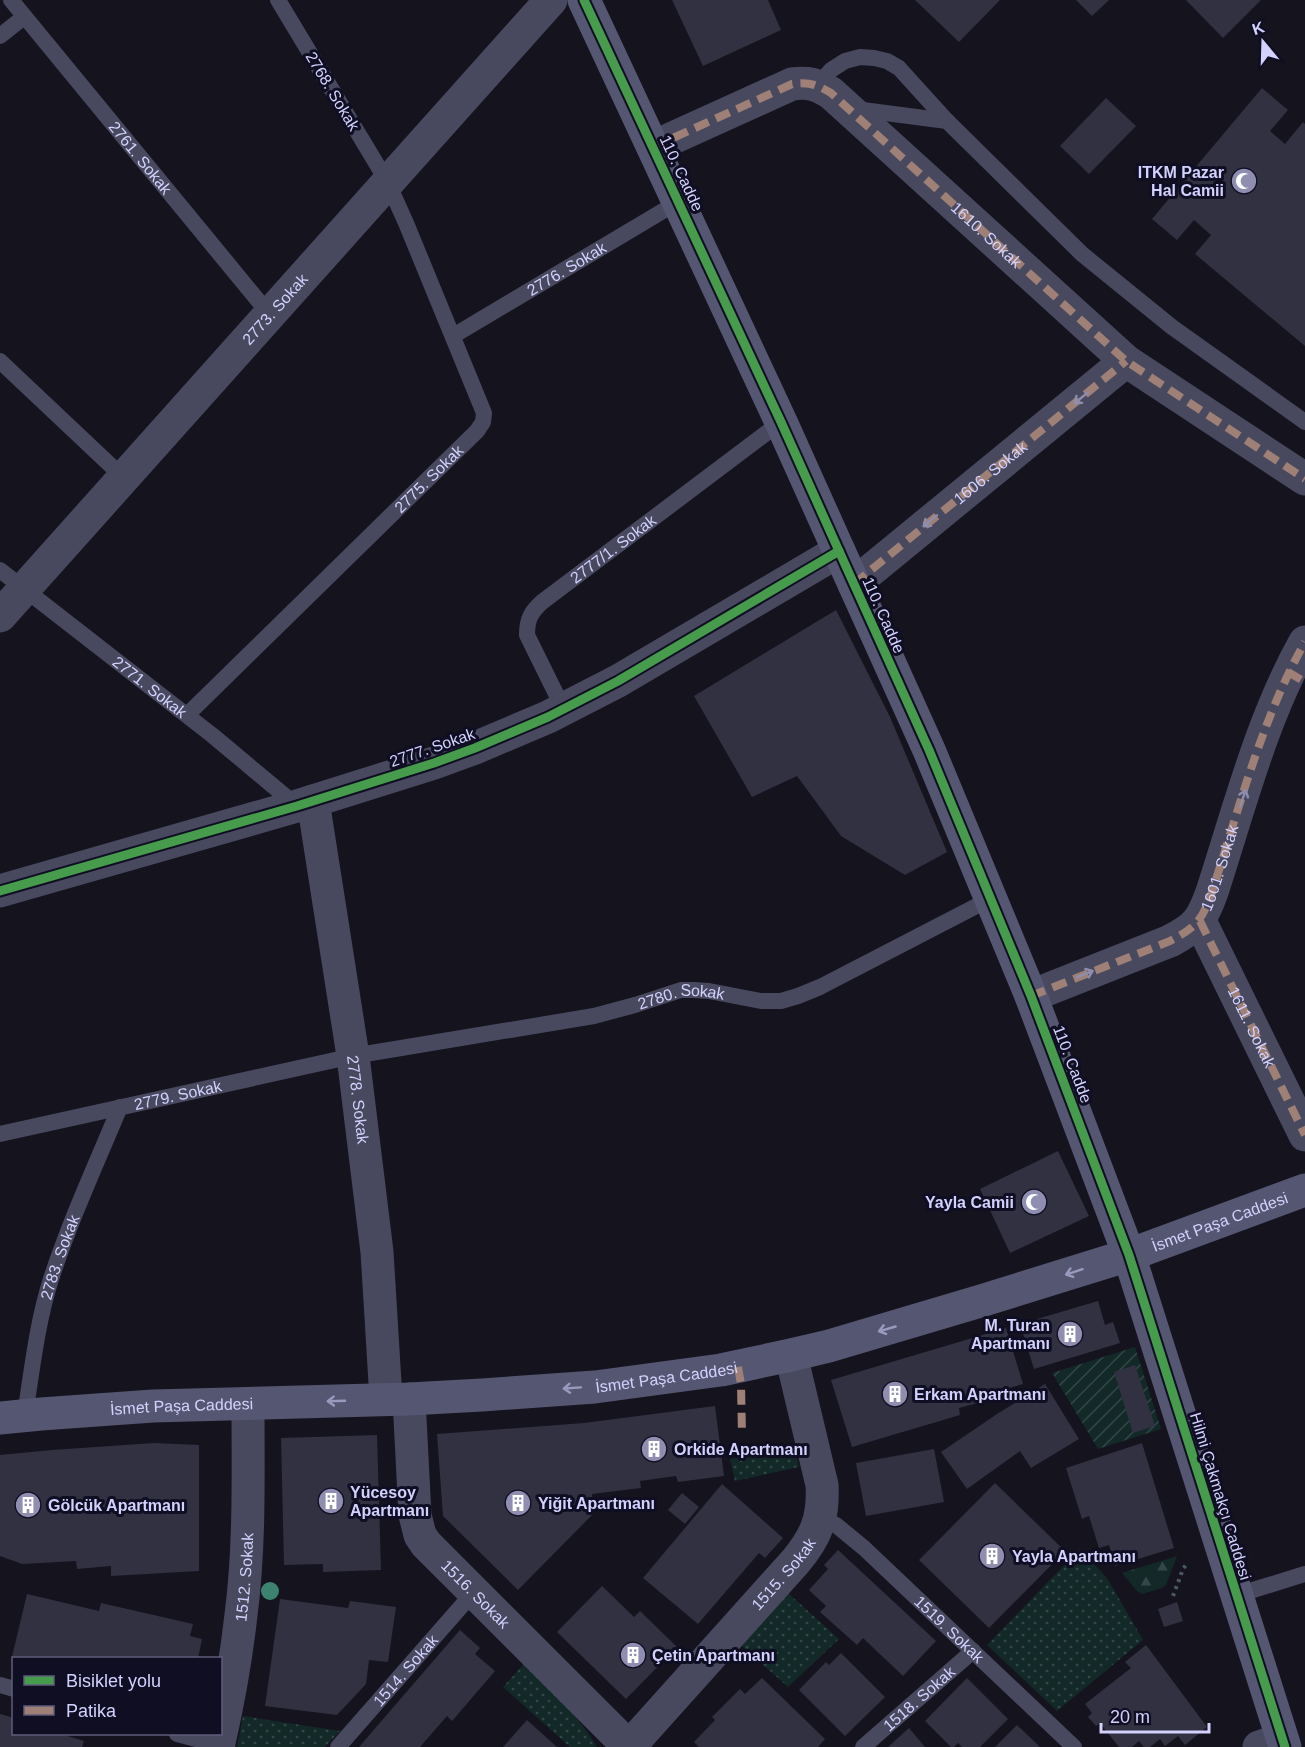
<svg xmlns="http://www.w3.org/2000/svg" width="1305" height="1747" viewBox="0 0 1305 1747" font-family="Helvetica,sans-serif">
<defs>
<pattern id="grass-dots" width="8" height="8" patternUnits="userSpaceOnUse" patternTransform="scale(1.5)"><rect width="8" height="8" fill="#122928"/><path d="M2 2h.1M6 6h.1" fill="none" stroke="#344748" stroke-width="1.8" stroke-linecap="round"/></pattern>
<pattern id="forest-firs" width="22" height="20" patternUnits="userSpaceOnUse" patternTransform="scale(1.5)"><rect width="22" height="20" fill="#122928"/><path d="M5 1l3.5 6h-7zM16 11l3.5 6h-7z" fill="#344748"/></pattern>
<pattern id="garden-furrows" width="10" height="10" patternUnits="userSpaceOnUse" patternTransform="scale(1.5)"><rect width="10" height="10" fill="#122928"/><path d="M-1 1l2-2M0 10L10 0M9 11l2-2" fill="none" stroke="#344748"/></pattern>
</defs>
<rect width="100%" height="100%" fill="#14131e"/>
<g fill="url(#grass-dots)">
<polygon points="793,1445 799,1467 735,1481 730,1459"/>
<polygon points="1080,1549 1107,1578 1143,1640 1057,1711 987,1645"/>
<polygon points="788,1593 839,1639 788,1687 741,1645"/>
<path d="M524 1664C551 1690 578 1715 597 1747H570L503 1687Z"/>
<polygon points="243,1716 340,1731 325,1747 237,1747"/>
</g>
<polygon fill="url(#forest-firs)" points="1177,1556 1166,1585 1162,1588 1142,1594 1137,1591 1122,1573"/>
<polygon fill="url(#garden-furrows)" points="1135,1347 1161,1429 1098,1449 1052,1373"/>
<g fill="#323141">
<polygon points="672,0 768,0 781,30 703,66"/>
<polygon points="915,0 1000,0 959,42"/>
<polygon points="1076,0 1109,0 1092,16"/>
<polygon points="1186,0 1261,0 1223,38"/>
<polygon points="1262,88 1288,110 1270,131 1285,144 1303,122 1305,124 1305,346 1195,254 1211,235 1194,220 1177,240 1152,219"/>
<polygon points="1106,98 1136,126 1089,174 1060,146"/>
<polygon points="836,610 890,717 947,852 905,875 841,836 797,776 752,797 694,696"/>
<polygon points="1058,1151 1089,1216 1010,1253 980,1189"/>
<polygon points="1098,1301 1105,1325 1113,1322 1120,1343 1034,1369 1020,1324"/>
<polygon points="1006,1328 1023,1384 992,1393 993,1399 959,1408 960,1415 852,1447 831,1380"/>
<polygon points="1135,1365 1155,1426 1133,1433 1114,1372"/>
<polygon points="1045,1384 1079,1439 1031,1468 1020,1451 967,1489 941,1452 997,1414"/>
<polygon points="715,1406 724,1476 678,1482 676,1476 640,1481 641,1488 592,1494 594,1513 518,1590 443,1516 437,1434 584,1423"/>
<polygon points="377,1435 381,1570 323,1572 323,1564 284,1565 281,1438"/>
<polygon points="154,1443 199,1445 199,1571 111,1576 111,1566 77,1569 76,1561 22,1564 0,1556 0,1455 52,1450"/>
<polygon points="1142,1443 1174,1548 1115,1566 1109,1545 1099,1548 1089,1516 1082,1519 1066,1468"/>
<polygon points="934,1449 944,1502 866,1516 856,1463"/>
<polygon points="995,1483 1065,1551 989,1628 919,1560"/>
<polygon points="722,1484 783,1538 765,1558 759,1553 698,1624 643,1578"/>
<polygon points="682,1493 699,1507 685,1524 668,1510"/>
<polygon points="838,1550 936,1641 903,1676 863,1638 857,1645 820,1612 826,1606 809,1590 828,1569 824,1565"/>
<polygon points="602,1586 634,1617 640,1611 677,1647 626,1699 557,1632"/>
<polygon points="27,1594 99,1611 101,1603 193,1624 190,1636 202,1639 198,1658 14,1658 14,1661 11,1661"/>
<polygon points="280,1599 348,1608 350,1601 396,1607 388,1662 369,1660 366,1684 337,1715 265,1706"/>
<polygon points="1177,1602 1183,1621 1164,1627 1158,1609"/>
<polygon points="460,1630 480,1648 475,1654 495,1671 452,1721 447,1716 420,1747 359,1747"/>
<polygon points="1146,1645 1207,1727 1185,1745 1178,1736 1165,1746 1160,1739 1150,1747 1144,1747 1139,1741 1132,1747 1119,1747 1100,1723 1096,1726 1088,1717 1092,1713 1085,1704 1131,1668 1125,1662"/>
<polygon points="841,1653 885,1697 845,1736 799,1690 826,1662 829,1665"/>
<polygon points="762,1678 825,1739 818,1747 699,1747 694,1742 715,1720 712,1717 740,1689 745,1694"/>
<polygon points="967,1678 1008,1719 980,1747 962,1747 958,1743 954,1747 951,1747 925,1721"/>
<polygon points="0,1714 14,1718 14,1734 61,1734 84,1741 82,1747 0,1747"/>
<polygon points="527,1720 557,1747 503,1747"/>
<polygon points="1017,1725 1040,1747 995,1747"/>
<polygon points="909,1728 925,1747 888,1747"/>
</g>
<g fill="none" stroke-linecap="round" stroke-linejoin="round">
<polyline stroke="#4a5965" stroke-width="4" stroke-dasharray="3 4.5" stroke-linecap="butt" points="1173,1596 1183,1569 1188,1562"/>
<g stroke="#48495f" stroke-width="16">
<path id="s1" d="M11 0 270 315"/>
<polyline points="0,36 24,17"/>
<polyline points="818,85 831,70 845,61 860,57 874,58 887,61 899,68 947,121 1082,254 1172,327 1305,422"/>
<polyline points="855,109 947,121"/>
<path id="s2" d="M453 336 678 202"/>
<polyline points="0,361 124,478"/>
<path id="s3" d="M0 570 212 735 297 806"/>
<path id="s4" d="M564 710 527 635C527 619 531 612 542 602L781 422"/>
<path id="s5" d="M187 715 477 431 483 422 484 413 406 223 388 183 278 0"/>
<path id="s6" d="M0 1134 353 1056 594 1016 635 1005 681 990H694L709 991 761 1001H781L798 996 820 987 990 899"/>
<path id="s7" d="M25 1415C32 1370 37 1323 51 1279 70 1221 96 1164 120 1107"/>
<path id="s8" d="M821 1517 836 1525 864 1548 1074 1747"/>
<polyline points="1237,1595 1305,1574"/>
<polyline points="0,1685 14,1689"/>
<polyline points="177,1734 219,1745"/>
<path id="s9" d="M338 1747 473 1593"/>
<path id="s10" d="M863 1747 973 1651"/>
</g>
<g stroke="#48495f" stroke-width="33">
<path d="M653 147 792 84C809 82 816 84 831 93L1126 361 1305 479"/>
<polyline points="854,584 1126,361"/>
<path id="s11" d="M0 616 551 0"/>
<path id="s12" d="M313 801 353 1056 377 1252 386 1399"/>
<polyline points="0,891 297,806 434,763 475,748 548,717 618,681 839,551"/>
<polyline points="1200,921 1305,1135"/>
<path d="M1031 996 1170 941C1197 927 1202 920 1212 892 1239 809 1262 718 1305 642"/>
<path id="s13" d="M409 1399 415 1515 420 1535 426 1544 629 1747"/>
<path id="s14" d="M218 1747C228 1704 236 1660 241 1615 250 1546 248 1474 248 1404"/>
<path id="s15" d="M629 1747 795 1562C816 1537 824 1518 822 1485L791 1355"/>
<polyline points="1259,1747 1282,1739"/>
</g>
<g stroke="#555671" stroke-width="33">
<polyline points="584,0 781,422 839,551 929,750 1031,996 1129,1255 1285,1747"/>
<path id="s16" d="M0 1418 41 1414 153 1406 409 1399 482 1395 595 1387 721 1370 791 1355 829 1346 984 1300 1129 1255 1305 1190"/>
</g>
<g stroke="#9e8076" stroke-width="8" stroke-dasharray="15 8" stroke-linecap="butt">
<path id="s17" d="M653 147 792 84C809 82 816 84 831 93L1126 361 1305 479"/>
<path id="s18" d="M854 584 1126 361"/>
<polyline points="1288,672 1305,682"/>
<path id="s19" d="M1200 921 1305 1135"/>
<path id="s20" d="M1031 996 1170 941C1197 927 1202 920 1212 892 1239 809 1262 718 1305 642"/>
<polyline points="738,1367 741,1384 742,1435"/>
</g>
<g stroke="#100e23" stroke-width="13">
<g id="cycleway">
<polyline points="584,0 781,422 839,551 929,750 1031,996 1129,1255 1285,1747"/>
<polyline points="0,891 297,806 434,763 475,748 548,717 618,681 839,551"/>
</g>
</g>
<use href="#cycleway" stroke="#469c4c" stroke-width="9"/>
</g>
<circle fill="#3d8270" cx="270" cy="1591" r="9"/>
<defs><path id="oneway-shaft" d="M-6 0H5M1.5-3L5.5 0L1.5 3" fill="none" stroke-width="1.6" stroke-linecap="round" stroke-linejoin="round" transform="scale(1.5)"/></defs>
<g stroke="#8e8dae">
<use href="#oneway-shaft" transform="translate(1081 398) rotate(141)"/>
<use href="#oneway-shaft" transform="translate(930 521) rotate(141)"/>
<use href="#oneway-shaft" transform="translate(1243 798) rotate(-72)"/>
<use href="#oneway-shaft" transform="translate(1085 974) rotate(-22)"/>
</g>
<g stroke="#9a9abf">
<use href="#oneway-shaft" transform="translate(1074 1272) rotate(162)"/>
<use href="#oneway-shaft" transform="translate(887 1329) rotate(164)"/>
<use href="#oneway-shaft" transform="translate(572 1388) rotate(176)"/>
<use href="#oneway-shaft" transform="translate(336 1401) rotate(178)"/>
</g>
<defs>
<g id="mosque-disc" transform="scale(1.35)"><circle r="9.5" fill="#908eb0" stroke="#100e23"/><path d="M3.5-4.9A6 6 0 1 0 3.5 4.9A5 5 0 1 1 3.5-4.9Z" fill="#fff"/></g>
<g id="building-disc" transform="scale(1.35)"><circle r="9.5" fill="#908eb0" stroke="#100e23"/><path d="M-4-6H4V6H1V3H-1V6H-4ZM-2.5-4.3h1.7v1.8h-1.7ZM.8-4.3h1.7v1.8H.8ZM-2.5-1h1.7V.8h-1.7ZM.8-1h1.7V.8H.8Z" fill="#fff"/></g>
</defs>
<g fill-rule="evenodd">
<use href="#mosque-disc" x="1244" y="181"/>
<use href="#mosque-disc" x="1034" y="1202"/>
<use href="#building-disc" x="1070" y="1334"/>
<use href="#building-disc" x="895" y="1394"/>
<use href="#building-disc" x="654" y="1449"/>
<use href="#building-disc" x="331" y="1501"/>
<use href="#building-disc" x="518" y="1503"/>
<use href="#building-disc" x="28" y="1505"/>
<use href="#building-disc" x="992" y="1556"/>
<use href="#building-disc" x="633" y="1655"/>
</g>
<g text-anchor="middle" stroke-width="6" stroke-linejoin="round" paint-order="stroke">
<g font-size="16" fill="#d3d1fe" stroke="#100e23">
<text transform="translate(333 91) rotate(59)" y="6">2768. Sokak</text>
<text dy="6" stroke="none"><textPath href="#s1" startOffset="204">2761. Sokak</textPath></text>
<text transform="translate(682 173) rotate(65)" y="6">110. Cadde</text>
<text dy="6" stroke="none"><textPath href="#s17" startOffset="404">1610. Sokak</textPath></text>
<text dy="6" stroke="none"><textPath href="#s2" startOffset="132">2776. Sokak</textPath></text>
<text dy="6" stroke="none"><textPath href="#s11" startOffset="412">2773. Sokak</textPath></text>
<text dy="6" stroke="none"><textPath href="#s18" startOffset="176">1606. Sokak</textPath></text>
<text dy="6" stroke="none"><textPath href="#s5" startOffset="338">2775. Sokak</textPath></text>
<text dy="6" stroke="none"><textPath href="#s4" startOffset="210">2777/1. Sokak</textPath></text>
<text transform="translate(884 615) rotate(66)" y="6">110. Cadde</text>
<text dy="6" stroke="none"><textPath href="#s3" startOffset="190">2771. Sokak</textPath></text>
<text transform="translate(432 747) rotate(-19)" y="6">2777. Sokak</text>
<text dy="6" stroke="none"><textPath href="#s20" startOffset="242">1601. Sokak</textPath></text>
<text dy="6" stroke="none"><textPath href="#s6" startOffset="696">2780. Sokak</textPath></text>
<text dy="6" stroke="none"><textPath href="#s19" startOffset="118">1611. Sokak</textPath></text>
<text transform="translate(1073 1064) rotate(69)" y="6">110. Cadde</text>
<text dy="6" stroke="none"><textPath href="#s6" startOffset="182">2779. Sokak</textPath></text>
<text dy="6" stroke="none"><textPath href="#s12" startOffset="302">2778. Sokak</textPath></text>
<text dy="6" stroke="none"><textPath href="#s16" startOffset="1244">İsmet Paşa Caddesi</textPath></text>
<text dy="6" stroke="none"><textPath href="#s7" startOffset="162">2783. Sokak</textPath></text>
<text dy="6" stroke="none"><textPath href="#s16" startOffset="668">İsmet Paşa Caddesi</textPath></text>
<text dy="6" stroke="none"><textPath href="#s16" startOffset="182">İsmet Paşa Caddesi</textPath></text>
<text transform="translate(1221 1496) rotate(73)" y="6">Hilmi Çakmakçı Caddesi</text>
<text dy="6" stroke="none"><textPath href="#s15" startOffset="232">1515. Sokak</textPath></text>
<text dy="6" stroke="none"><textPath href="#s14" startOffset="172">1512. Sokak</textPath></text>
<text dy="6" stroke="none"><textPath href="#s13" startOffset="218">1516. Sokak</textPath></text>
<text dy="6" stroke="none"><textPath href="#s8" startOffset="171">1519. Sokak</textPath></text>
<text dy="6" stroke="none"><textPath href="#s9" startOffset="102">1514. Sokak</textPath></text>
<text dy="6" stroke="none"><textPath href="#s10" startOffset="74">1518. Sokak</textPath></text>
</g>
<g font-size="16" font-weight="bold" fill="#d3d1fe" stroke="#100e23" text-anchor="start">
<text x="1224" y="178" text-anchor="end">ITKM Pazar<tspan x="1224" dy="18">Hal Camii</tspan></text>
<text x="1014" y="1208" text-anchor="end">Yayla Camii</text>
<text x="1050" y="1331" text-anchor="end">M. Turan<tspan x="1050" dy="18">Apartmanı</tspan></text>
<text x="914" y="1400">Erkam Apartmanı</text>
<text x="674" y="1455">Orkide Apartmanı</text>
<text x="350" y="1498">Yücesoy<tspan x="350" dy="18">Apartmanı</tspan></text>
<text x="538" y="1509">Yiğit Apartmanı</text>
<text x="48" y="1511">Gölcük Apartmanı</text>
<text x="1012" y="1562">Yayla Apartmanı</text>
<text x="652" y="1661">Çetin Apartmanı</text>
</g>
</g>
<rect x="12" y="1657" width="210" height="78" fill="#100e23" stroke="#5e5c7b" stroke-width="1.5"/>
<rect x="24" y="1676" width="30" height="9" fill="#469c4c" stroke="#5e5c7b" stroke-width="1.5"/>
<text x="66" y="1687" font-size="18" fill="#d3d1fe">Bisiklet yolu</text>
<rect x="24" y="1706" width="30" height="9" fill="#9e8076" stroke="#5e5c7b" stroke-width="1.5"/>
<text x="66" y="1717" font-size="18" fill="#d3d1fe">Patika</text>
<g transform="translate(1263 42) rotate(341)" stroke="#100e23" stroke-width="4.5" paint-order="stroke">
<path d="M0-4.5L10 22L0 15L-10 22Z" fill="#d3d1fe"/>
<text y="-9" font-size="16" font-weight="bold" text-anchor="middle" fill="#d3d1fe">K</text>
</g>
<path d="M1101 1723v9h108v-9" fill="none" stroke="#d3d1fe" stroke-width="3"/>
<text x="1110" y="1723" font-size="18" fill="#d3d1fe" stroke="#100e23" stroke-width="4.5" paint-order="stroke">20 m</text>
</svg>
